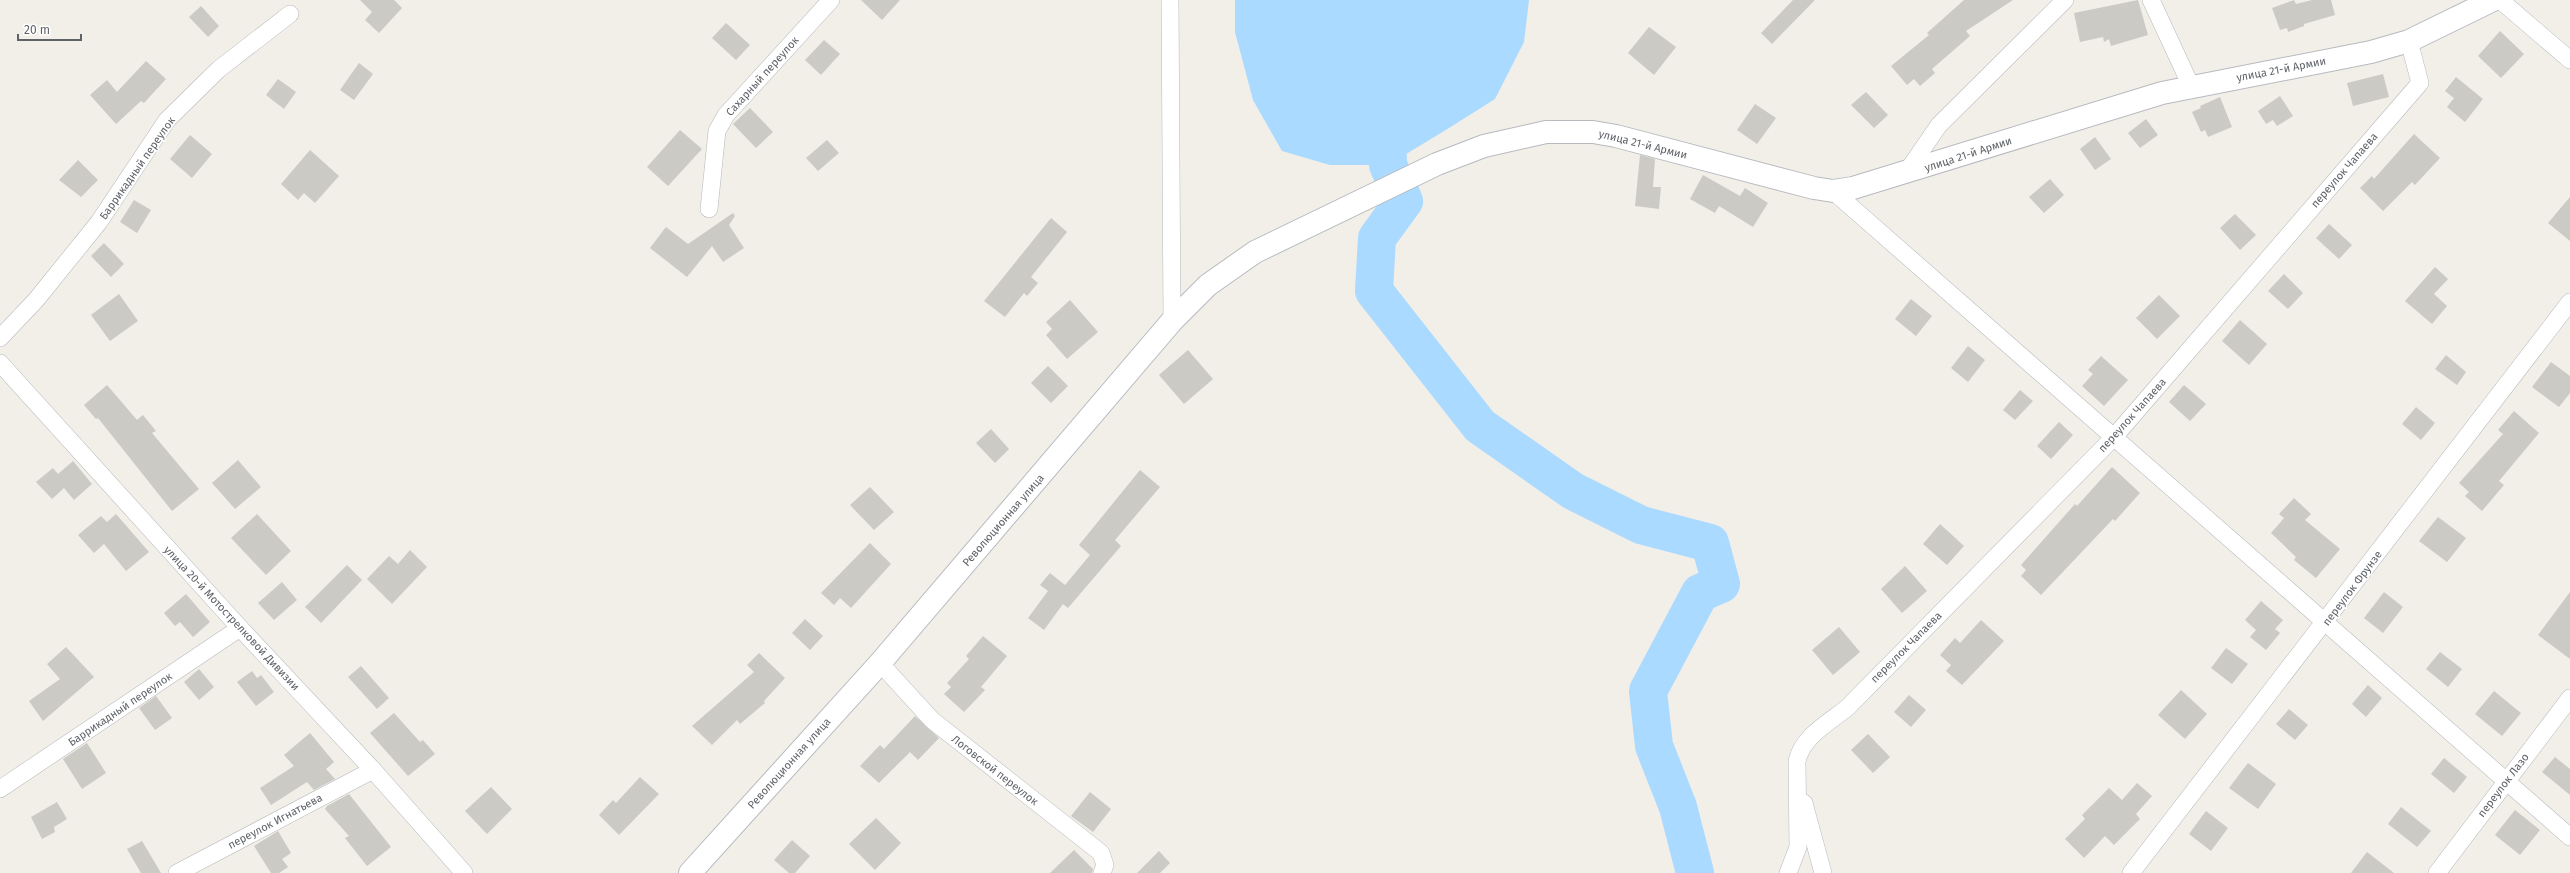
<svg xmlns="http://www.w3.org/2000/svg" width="2570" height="873" viewBox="0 0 2570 873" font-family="'Fira Sans',sans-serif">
<rect width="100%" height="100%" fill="#f1efe8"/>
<polygon fill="#aadaff" points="1235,0 1529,0 1524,42 1495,99 1449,128 1388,165 1330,165 1282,151 1253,100 1235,32"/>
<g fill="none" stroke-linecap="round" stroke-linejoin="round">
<polyline stroke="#aadaff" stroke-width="38" points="1384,113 1387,120 1388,165 1404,201 1377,238 1374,291 1480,426 1573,491 1641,525 1710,543 1721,584 1700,593 1648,691 1654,746 1678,807 1695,873"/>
</g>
<g fill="#cccac5">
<polygon points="360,0 394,0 402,8 379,33 365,20 372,12"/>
<polygon points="861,0 900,0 882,20"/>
<polygon points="1793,0 1815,0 1772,44 1761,33"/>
<polygon points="1964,0 2013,0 1966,31 1970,36 1932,69 1935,73 1920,86 1914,79 1907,85 1891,66 1929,35 1927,33"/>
<polygon points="2138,0 2148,35 2111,46 2109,39 2104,42 2103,37 2080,42 2074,13"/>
<polygon points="2294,0 2296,4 2312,0 2331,0 2335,15 2304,24 2304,26 2288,32 2287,28 2280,30 2272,8"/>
<polygon points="201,6 219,26 208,37 189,17"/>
<polygon points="726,23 750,45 736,60 712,38"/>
<polygon points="1649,27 1676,47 1654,75 1628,53"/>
<polygon points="2500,31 2524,54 2501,78 2478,56"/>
<polygon points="824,40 840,54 821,75 805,60"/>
<polygon points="146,61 166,79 144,103 141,101 116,124 90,95 107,80 117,92"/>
<polygon points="359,63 373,74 354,100 340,90"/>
<polygon points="2383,74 2389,97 2353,106 2347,83"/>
<polygon points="2456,77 2483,99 2465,122 2447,107 2454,98 2445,91"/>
<polygon points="278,79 296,92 284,109 266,95"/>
<polygon points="1866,92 1888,115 1874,128 1851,105"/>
<polygon points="2280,96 2293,116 2277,126 2273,120 2266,124 2258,111"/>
<polygon points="2220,97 2232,127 2208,137 2205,130 2201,132 2192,112 2201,108 2200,106"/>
<polygon points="1755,104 1776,118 1757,144 1737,130"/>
<polygon points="750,108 773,132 756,148 733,124"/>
<polygon points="2146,119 2158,135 2140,148 2128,133"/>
<polygon points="680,130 702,149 668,186 647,167"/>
<polygon points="2414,134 2440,158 2415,185 2412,182 2383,211 2360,188 2372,176 2374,179"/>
<polygon points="190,135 212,154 192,178 170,159"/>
<polygon points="2095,137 2111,159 2095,170 2080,149"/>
<polygon points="827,140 839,153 818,171 806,158"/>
<polygon points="310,150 339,176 315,203 304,193 298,200 281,184"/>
<polygon points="1640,155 1655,159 1653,187 1661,187 1659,209 1635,206"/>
<polygon points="78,160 98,180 81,197 59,180"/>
<polygon points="1703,175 1740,196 1745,188 1768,203 1753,227 1719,206 1715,213 1690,199"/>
<polygon points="2050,179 2064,195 2044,213 2029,197"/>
<polygon points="2570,197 2570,241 2548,223"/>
<polygon points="134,200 151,210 137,233 120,222"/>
<polygon points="733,213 735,216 729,225 744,248 723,262 712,246 687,277 650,248 666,227 688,244"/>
<polygon points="2235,214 2256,235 2240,250 2220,228"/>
<polygon points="1051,218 1067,232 1031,277 1038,283 1027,296 1024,293 1005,317 984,301"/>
<polygon points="2329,224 2352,245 2339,259 2316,238"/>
<polygon points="104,243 124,264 111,277 91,256"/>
<polygon points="2435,267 2448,279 2434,294 2447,306 2432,324 2405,301"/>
<polygon points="2284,274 2303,293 2288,309 2268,291"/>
<polygon points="119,294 138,321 110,341 91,315"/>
<polygon points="2159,295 2180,316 2157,339 2136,318"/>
<polygon points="1911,299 1932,316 1916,336 1895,319"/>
<polygon points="1070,300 1098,332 1067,359 1046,335 1052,329 1046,322"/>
<polygon points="2240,320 2267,344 2249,365 2222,341"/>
<polygon points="1968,346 1985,360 1968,382 1951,368"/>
<polygon points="1188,350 1213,379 1184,404 1159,375"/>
<polygon points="2446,355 2466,372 2457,385 2435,369"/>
<polygon points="2101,356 2128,380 2104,406 2082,386 2093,374 2088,370"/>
<polygon points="2551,362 2570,376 2570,393 2559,407 2532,387"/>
<polygon points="1048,366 1068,386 1051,403 1031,383"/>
<polygon points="107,385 137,420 143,415 156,431 152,433 199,489 172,511 98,418 96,419 84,405"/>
<polygon points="2184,385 2206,404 2190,421 2169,402"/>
<polygon points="2020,390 2033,401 2015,420 2003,410"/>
<polygon points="2416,407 2435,423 2421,440 2402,424"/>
<polygon points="2514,411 2539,433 2499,481 2504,485 2482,511 2465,496 2469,492 2459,483 2503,434 2498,430"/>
<polygon points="2059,422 2073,435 2051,459 2037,446"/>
<polygon points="991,429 1009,449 995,463 976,443"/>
<polygon points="238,460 261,487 235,509 212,483"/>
<polygon points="73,461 92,484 74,500 64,488 52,499 36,482 53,468 58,474"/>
<polygon points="2112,467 2140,493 2115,521 2113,519 2041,595 2021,576 2026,570 2021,565 2075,504 2077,506"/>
<polygon points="1140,470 1160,487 1115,540 1121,546 1068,608 1063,604 1044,630 1028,618 1048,591 1040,585 1050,573 1065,585 1090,555 1079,545"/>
<polygon points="870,487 894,512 874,530 850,505"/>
<polygon points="2294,498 2311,514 2305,520 2340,549 2316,578 2294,560 2296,557 2271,533 2284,518 2279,514"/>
<polygon points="116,514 149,552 126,571 104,544 94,553 78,535 101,516 107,522"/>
<polygon points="257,514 291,551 266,575 231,538"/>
<polygon points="2438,517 2466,538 2447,562 2419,541"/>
<polygon points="1940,524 1964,546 1947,565 1923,544"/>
<polygon points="870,543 891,564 851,608 840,598 834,605 821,593"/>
<polygon points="410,550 427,567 392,604 367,579 389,556 398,564"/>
<polygon points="347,565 362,580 321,623 305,607"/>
<polygon points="1905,566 1927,591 1902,613 1881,589"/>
<polygon points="282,582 297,600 274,620 258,603"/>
<polygon points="2384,592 2403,607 2383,633 2364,618"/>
<polygon points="2570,592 2570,659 2538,635"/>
<polygon points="186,594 210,622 193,637 180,622 175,626 164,613"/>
<polygon points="2261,601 2283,620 2275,629 2280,633 2266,650 2250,637 2256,630 2245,620"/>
<polygon points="805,619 823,636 810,650 792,633"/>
<polygon points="1981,620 2004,641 1962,685 1946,671 1951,665 1940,655 1955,638 1960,643"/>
<polygon points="1839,627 1860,652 1833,675 1812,650"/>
<polygon points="983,636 1007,656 981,687 985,690 964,712 944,694 951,687 947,683 969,659 966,656"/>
<polygon points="66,647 94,677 43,721 29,701 60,679 47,664"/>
<polygon points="2226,648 2248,664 2232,684 2211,668"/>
<polygon points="2440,652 2462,669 2448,687 2426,669"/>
<polygon points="759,653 785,678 764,701 765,703 740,724 737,720 712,745 692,726 754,672 747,665"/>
<polygon points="361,666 389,698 377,709 348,677"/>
<polygon points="199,669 214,687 199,700 184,682"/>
<polygon points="252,671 257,678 261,675 274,692 256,706 237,682"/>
<polygon points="2368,685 2382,698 2366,717 2352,704"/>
<polygon points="2181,690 2207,714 2185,739 2158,715"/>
<polygon points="2494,691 2521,713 2502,736 2475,714"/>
<polygon points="1909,695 1926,710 1911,727 1894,712"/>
<polygon points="156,696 172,718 155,730 139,708"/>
<polygon points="2289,709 2308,725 2295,740 2276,724"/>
<polygon points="394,713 420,742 423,740 435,754 408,776 370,733"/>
<polygon points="915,716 939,738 918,760 910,752 879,783 860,766 880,745 884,749"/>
<polygon points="310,733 334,762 326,769 335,779 314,790 307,782 271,805 260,788 294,766 284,755"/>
<polygon points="1868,734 1890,757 1873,773 1851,750"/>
<polygon points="87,743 106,773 82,789 63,759"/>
<polygon points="2555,757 2570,769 2570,795 2542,772"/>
<polygon points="2444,758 2467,777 2454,793 2431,774"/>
<polygon points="2248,763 2276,784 2258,809 2229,788"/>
<polygon points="640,777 659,794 619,835 599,815 613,800 616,803"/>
<polygon points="2137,783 2152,796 2136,814 2140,819 2114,845 2105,836 2084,858 2065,839 2085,819 2082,815 2109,788 2122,800"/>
<polygon points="491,787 512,809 487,834 465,811"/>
<polygon points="1090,792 1111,809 1093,832 1071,816"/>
<polygon points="349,794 391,847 367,866 345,838 349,836 325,809 327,806"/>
<polygon points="57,802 67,819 54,827 55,832 42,839 31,817"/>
<polygon points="2401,807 2431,831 2417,847 2388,824"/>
<polygon points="2515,810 2540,830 2520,855 2495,835"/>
<polygon points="2206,811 2228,828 2211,851 2189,834"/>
<polygon points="876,818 901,843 875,870 849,844"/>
<polygon points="278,831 291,853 282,859 288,867 279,873 271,873 254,846"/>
<polygon points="792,840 810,856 795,873 789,873 774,860"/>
<polygon points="142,841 161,873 141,873 127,849"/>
<polygon points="1074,850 1093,869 1092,873 1050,873"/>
<polygon points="1159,851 1170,863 1160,873 1137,873"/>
<polygon points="2367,852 2394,873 2351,873"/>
</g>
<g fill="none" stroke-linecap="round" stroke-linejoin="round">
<g stroke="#b5b8bc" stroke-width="18">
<g id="street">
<polyline points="1170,0 1172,321"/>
<polyline points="2151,0 2191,86"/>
<polyline points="2500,0 2570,60"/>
<polyline points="1906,173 1939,125 2065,0"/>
<polyline points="1833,191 2570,837"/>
<polyline points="709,209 717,131 726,115 831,0"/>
<polyline points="0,338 36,300 99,222 167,120 219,69 290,14"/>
<polyline points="0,363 240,628 373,770 464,873"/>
<polyline points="880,663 932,720 1101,853 1105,865 1102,873"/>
<polyline points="0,789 240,628"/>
<polyline points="1804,803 1823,873"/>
<polyline points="177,873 373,770"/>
<path d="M1788 873 1798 847 1797 761C1803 736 1828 723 1847 708L2114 437 2420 83 2409 41"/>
<polyline points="2131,873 2570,302"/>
<polyline points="2437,873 2570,698"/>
</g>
</g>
<g stroke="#b6babf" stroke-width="24">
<polyline id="secondary" points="690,873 880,663 1172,321 1208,285 1255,252 1437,164 1484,146 1546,132 1593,132 1616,136 1814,188 1833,191 1853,188 2162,93 2371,52 2409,41 2493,0"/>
</g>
<use href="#street" stroke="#fff" stroke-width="17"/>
<use href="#secondary" stroke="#fff" stroke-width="22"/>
</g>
<g text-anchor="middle" stroke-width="3" stroke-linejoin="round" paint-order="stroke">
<g font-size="11" fill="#5f6368" stroke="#fff">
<text transform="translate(2281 69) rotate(-11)" y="4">улица 21-й Армии</text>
<text transform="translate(762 76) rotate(-48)" y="4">Сахарный переулок</text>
<text transform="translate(1643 144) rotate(14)" y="4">улица 21-й Армии</text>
<text transform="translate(1968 154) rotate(-18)" y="4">улица 21-й Армии</text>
<text transform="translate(137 168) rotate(-55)" y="4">Баррикадный переулок</text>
<text transform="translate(2344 170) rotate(-49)" y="4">переулок Чапаева</text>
<text transform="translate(2132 415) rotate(-48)" y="4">переулок Чапаева</text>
<text transform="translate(1003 520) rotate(-49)" y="4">Революционная улица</text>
<text transform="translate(2352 588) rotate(-53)" y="4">переулок Фрунзе</text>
<text transform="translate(232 618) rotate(47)" y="4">улица 20-й Мотострелковой Дивизии</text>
<text transform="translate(1906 647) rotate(-45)" y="4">переулок Чапаева</text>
<text transform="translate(120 709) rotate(-34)" y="4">Баррикадный переулок</text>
<text transform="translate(789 763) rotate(-48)" y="4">Революционная улица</text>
<text transform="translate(995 770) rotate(38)" y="4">Логовской переулок</text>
<text transform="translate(2503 785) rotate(-53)" y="4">переулок Лазо</text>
<text transform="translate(275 821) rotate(-28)" y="4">переулок Игнатьева</text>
</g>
</g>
<path d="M18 34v6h63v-6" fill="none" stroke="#5f6368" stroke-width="2"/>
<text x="24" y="34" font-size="12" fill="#5f6368" stroke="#ffffff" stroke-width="3" paint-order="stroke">20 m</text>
</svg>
